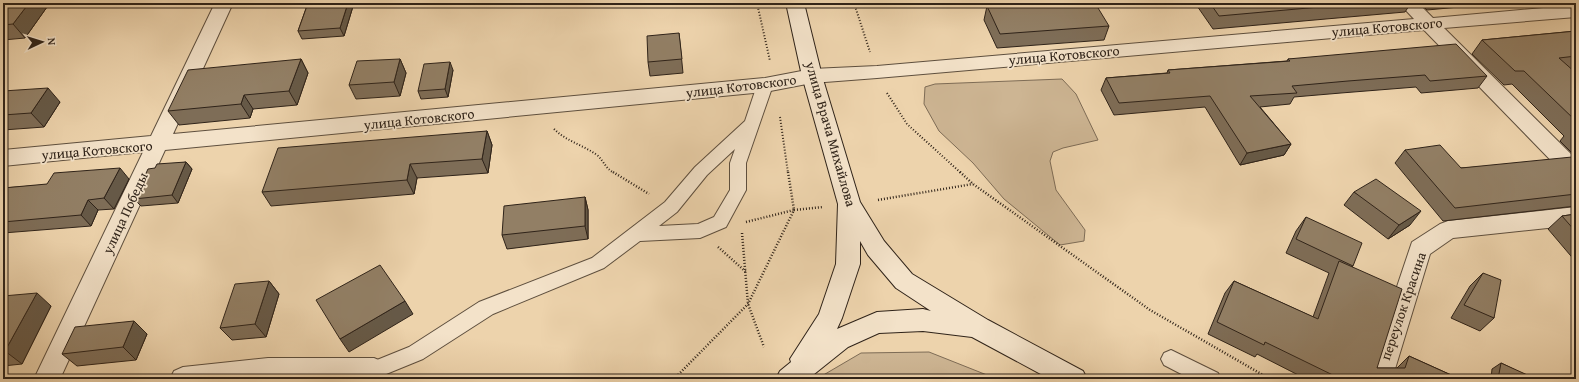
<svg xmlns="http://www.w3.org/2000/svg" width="1579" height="382" viewBox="0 0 1579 382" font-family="'Gentium Book Plus',serif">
<rect width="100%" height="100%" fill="#edd3ac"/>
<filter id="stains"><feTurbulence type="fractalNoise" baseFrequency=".005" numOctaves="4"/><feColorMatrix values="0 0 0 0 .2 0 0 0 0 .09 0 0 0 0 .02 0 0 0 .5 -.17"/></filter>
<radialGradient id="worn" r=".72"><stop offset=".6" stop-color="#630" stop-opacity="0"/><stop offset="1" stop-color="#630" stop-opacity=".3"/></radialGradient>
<g fill="#cdb593" stroke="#7e6c56">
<polygon points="1062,79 1076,94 1098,140 1063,148 1053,152 1050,161 1056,190 1085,230 1084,241 1060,245 1004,199 973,163 939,131 924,104 925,87 935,84"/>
<polygon points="929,352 997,379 824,379 820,377 861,353"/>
</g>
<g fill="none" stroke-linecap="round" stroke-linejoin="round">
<g stroke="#5e4f3e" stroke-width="2">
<g id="service">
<path d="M765 80 770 81 773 85 746 163V190L726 227 700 238 640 241 604 268 493 314 423 359 374 379 367 376 364 370 367 364 409 347 479 302 592 258 665 202 695 167 745 121 757 85 760 81ZM735 149 730 163V190L714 217 698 224 659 226 677 212 707 175Z"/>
<polygon points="1171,350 1218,373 1221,379 1191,379 1164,365 1161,359 1164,353"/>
</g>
</g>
<g stroke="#5e4f3e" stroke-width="2">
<g id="minor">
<polygon points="215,3 233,3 173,134 765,78 812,69 877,66 1414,19 1399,3 1418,3 1433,18 1576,5 1576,17 1444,28 1576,159 1576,180 1568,178 1424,30 877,78 812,83 765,92 165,150 60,379 34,379 143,152 3,166 3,150 151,136"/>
<polygon points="1576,207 1576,225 1453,238 1430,254 1392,379 1366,379 1412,242 1440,224 1448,221"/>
<polygon points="268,358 374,358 383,362 387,370 383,378 381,379 170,379 174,371 183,367"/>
</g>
</g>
<g stroke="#2f2319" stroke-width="2">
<path id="secondary" d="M786 3H804L822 76 860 202 884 241 912 274 988 320 1083 371 1087 379H1050L972 337 923 331 879 333 848 347 808 379H776L780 371 791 362 790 359 819 314 836 264 838 204 802 76ZM860 241 868 255 896 288 931 311 923 309 877 312 837 329 842 318 860 264Z"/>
</g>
<g stroke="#2f2319" stroke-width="2" stroke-dasharray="1 2" stroke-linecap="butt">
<polyline points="757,3 770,61"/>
<polyline points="854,3 870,52"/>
<polyline points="887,93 907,124 961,173"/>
<polyline points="780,117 788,173"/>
<path d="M554 129C566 141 583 145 597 155 604 161 605 168 614 173"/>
</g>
<g stroke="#2f2319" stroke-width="2.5" stroke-dasharray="1 2" stroke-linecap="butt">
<polyline points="613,172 649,194"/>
<polyline points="960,172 973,184 1150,310 1270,379"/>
<polyline points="878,200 973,184"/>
<polyline points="746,222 794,210 788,172"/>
<polyline points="742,233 748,304 764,347"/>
<polyline points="718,247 746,272"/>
<polyline points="674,379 748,304 794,210 823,207"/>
</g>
<use href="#service" fill="#f3e2c9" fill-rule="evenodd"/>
<use href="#minor" fill="#f3e2c9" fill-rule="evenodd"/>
<use href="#secondary" fill="#f3e2c9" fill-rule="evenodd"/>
</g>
<g fill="#7e6d57" stroke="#2f2319">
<polygon points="3,3 44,3 47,7 25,38 3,40"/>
<polygon points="308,3 354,3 344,36 302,39 298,31"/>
<polygon points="1195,3 1411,3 1405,12 1213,29"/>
<polygon points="1420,3 1472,3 1470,6 1427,10"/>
<polygon points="987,6 1109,26 1104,40 997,48 984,20"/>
<polygon points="1576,31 1576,69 1572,69 1576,73 1576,157 1560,141 1564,136 1512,84 1504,85 1472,54 1482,40"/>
<polygon points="679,33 683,73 650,76 648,62"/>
<polygon points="301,59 308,73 297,105 253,109 250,118 179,125 168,111"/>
<polygon points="400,59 406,73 400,96 356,99 349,85"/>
<polygon points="1288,59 1487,76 1478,88 1421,93 1416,87 1341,93 1294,97 1290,104 1260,107 1291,144 1284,155 1240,165 1205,107 1114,115 1101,90 1106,78 1167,73 1168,70 1287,61"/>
<polygon points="453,70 448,97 421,99 418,91"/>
<polygon points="3,91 60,102 44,127 3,130"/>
<polygon points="487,131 492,145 488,173 417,178 414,194 271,206 262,192"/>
<polygon points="1405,150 1461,168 1576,161 1576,206 1443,221 1395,163"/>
<polygon points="186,162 192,169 178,203 141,206 134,199 155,168"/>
<polygon points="129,179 114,209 98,210 91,226 3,233 3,188"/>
<polygon points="1354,192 1410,225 1388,239 1344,205"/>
<polygon points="585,197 588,210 588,239 507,249 502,235"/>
<polygon points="1576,214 1576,262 1548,229 1562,216"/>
<polygon points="1306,217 1353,266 1352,267 1377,368 1397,368 1409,356 1460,379 1306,379 1257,354 1255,357 1208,334 1225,293 1234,281 1313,317 1329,273 1286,253 1296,231"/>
<polygon points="1483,273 1494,318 1480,331 1451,318 1470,286"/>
<polygon points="269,281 279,294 266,337 232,340 220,328"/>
<polygon points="3,296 51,306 22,364 3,366"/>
<polygon points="147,334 136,360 77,366 62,354"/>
<polygon points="1501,363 1534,379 1491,379 1492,369"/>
</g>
<g fill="#665947" stroke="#2f2319">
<polygon points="29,3 44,3 47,7 25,38 13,24"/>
<polygon points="348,3 354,3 344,36 340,28"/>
<polygon points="301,59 308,73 297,105 289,91"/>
<polygon points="400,59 406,73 400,96 394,82"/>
<polygon points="450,62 453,70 448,97 445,89"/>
<polygon points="48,88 60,102 44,127 31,113"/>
<polygon points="244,95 253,109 250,118 241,104"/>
<polygon points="487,131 492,145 488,173 482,159"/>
<polygon points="1291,144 1284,155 1240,165 1247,153"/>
<polygon points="186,162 192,169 178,203 172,195"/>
<polygon points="410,164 417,178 414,194 407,180"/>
<polygon points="120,168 129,179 114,209 104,198"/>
<polygon points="585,197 588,210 588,239 585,226"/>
<polygon points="88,200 98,210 91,226 81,215"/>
<polygon points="1421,211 1410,225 1388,239 1399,225"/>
<polygon points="269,281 279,294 266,337 255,324"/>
<polygon points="37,293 51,306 22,364 5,351"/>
<polygon points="405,301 413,314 349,352 340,339"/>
<polygon points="134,321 147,334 136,360 123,347"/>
</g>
<g fill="#927f65" stroke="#2f2319">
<polygon points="3,3 29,3 13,24 3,25"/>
<polygon points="308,3 348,3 340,28 298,31"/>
<polygon points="1024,3 1095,3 1109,26 1000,34 987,6"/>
<polygon points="1210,3 1364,3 1219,16"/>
<polygon points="1576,31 1576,56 1559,58 1576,73 1576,121 1524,71 1515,71 1482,40"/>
<polygon points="679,33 682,59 648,62 647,36"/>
<polygon points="1456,44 1487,76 1430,81 1425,75 1348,81 1292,86 1297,93 1250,96 1291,144 1247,153 1210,96 1119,103 1106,78 1170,73 1168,70 1290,61 1288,59"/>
<polygon points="301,59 289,91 244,95 241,104 168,111 188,70"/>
<polygon points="400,59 394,82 349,85 357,61"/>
<polygon points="450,62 445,89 418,91 424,64"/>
<polygon points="48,88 31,113 3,115 3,91"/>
<polygon points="487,131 482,159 410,164 407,180 262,192 278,148"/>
<polygon points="1440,145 1461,168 1572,157 1576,161 1576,194 1455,208 1405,150"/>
<polygon points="186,162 172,195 134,199 148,169 155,168 157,164"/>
<polygon points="120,168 104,198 88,200 81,215 3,222 3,188 47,184 54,173"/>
<polygon points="1376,179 1421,211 1399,225 1354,192"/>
<polygon points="585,197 585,226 502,235 504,206"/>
<polygon points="1576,214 1576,232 1562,216"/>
<polygon points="1306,217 1362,243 1353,266 1296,239"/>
<polygon points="1339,261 1402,289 1377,368 1405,368 1409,356 1460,379 1341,379 1265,342 1264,345 1217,322 1234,281 1318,319"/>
<polygon points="380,265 405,301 340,339 316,300"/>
<polygon points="1483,273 1501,280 1494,318 1464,305"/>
<polygon points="269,281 255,324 220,328 235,284"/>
<polygon points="37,293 5,351 3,352 3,296"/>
<polygon points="134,321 123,347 62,354 75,327"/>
<polygon points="1501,363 1534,378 1534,379 1498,379"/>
<polygon points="183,377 182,379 164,379"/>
</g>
<g text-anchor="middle" stroke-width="3.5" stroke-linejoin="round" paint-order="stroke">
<g font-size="14" fill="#2f2319" stroke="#f3e2c9">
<text transform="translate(1387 27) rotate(-5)" y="5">улица Котовского</text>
<text transform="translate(1064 55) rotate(-5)" y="5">улица Котовского</text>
<text transform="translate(741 86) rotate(-7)" y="5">улица Котовского</text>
<text transform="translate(419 119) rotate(-6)" y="5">улица Котовского</text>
<text transform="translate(831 134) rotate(74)" y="5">улица Врача Михайлова</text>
<text transform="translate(97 150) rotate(-5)" y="5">улица Котовского</text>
<text transform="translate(125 213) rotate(-65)" y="5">улица Победы</text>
<text transform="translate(1403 306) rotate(-71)" y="5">переулок Красина</text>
</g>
</g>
<rect width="1579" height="382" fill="none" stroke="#edd3ac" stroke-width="16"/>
<rect x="4" y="4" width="1571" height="374" fill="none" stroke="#2f2319" stroke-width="2"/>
<rect x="8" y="8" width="1563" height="366" fill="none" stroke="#2f2319"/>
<g transform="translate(42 42) rotate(86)" stroke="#f3e2c9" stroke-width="3" paint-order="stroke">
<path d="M0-3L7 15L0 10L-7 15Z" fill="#2f2319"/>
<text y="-6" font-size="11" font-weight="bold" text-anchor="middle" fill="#2f2319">N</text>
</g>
<rect width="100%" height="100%" filter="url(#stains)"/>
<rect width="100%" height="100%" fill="url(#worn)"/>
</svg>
